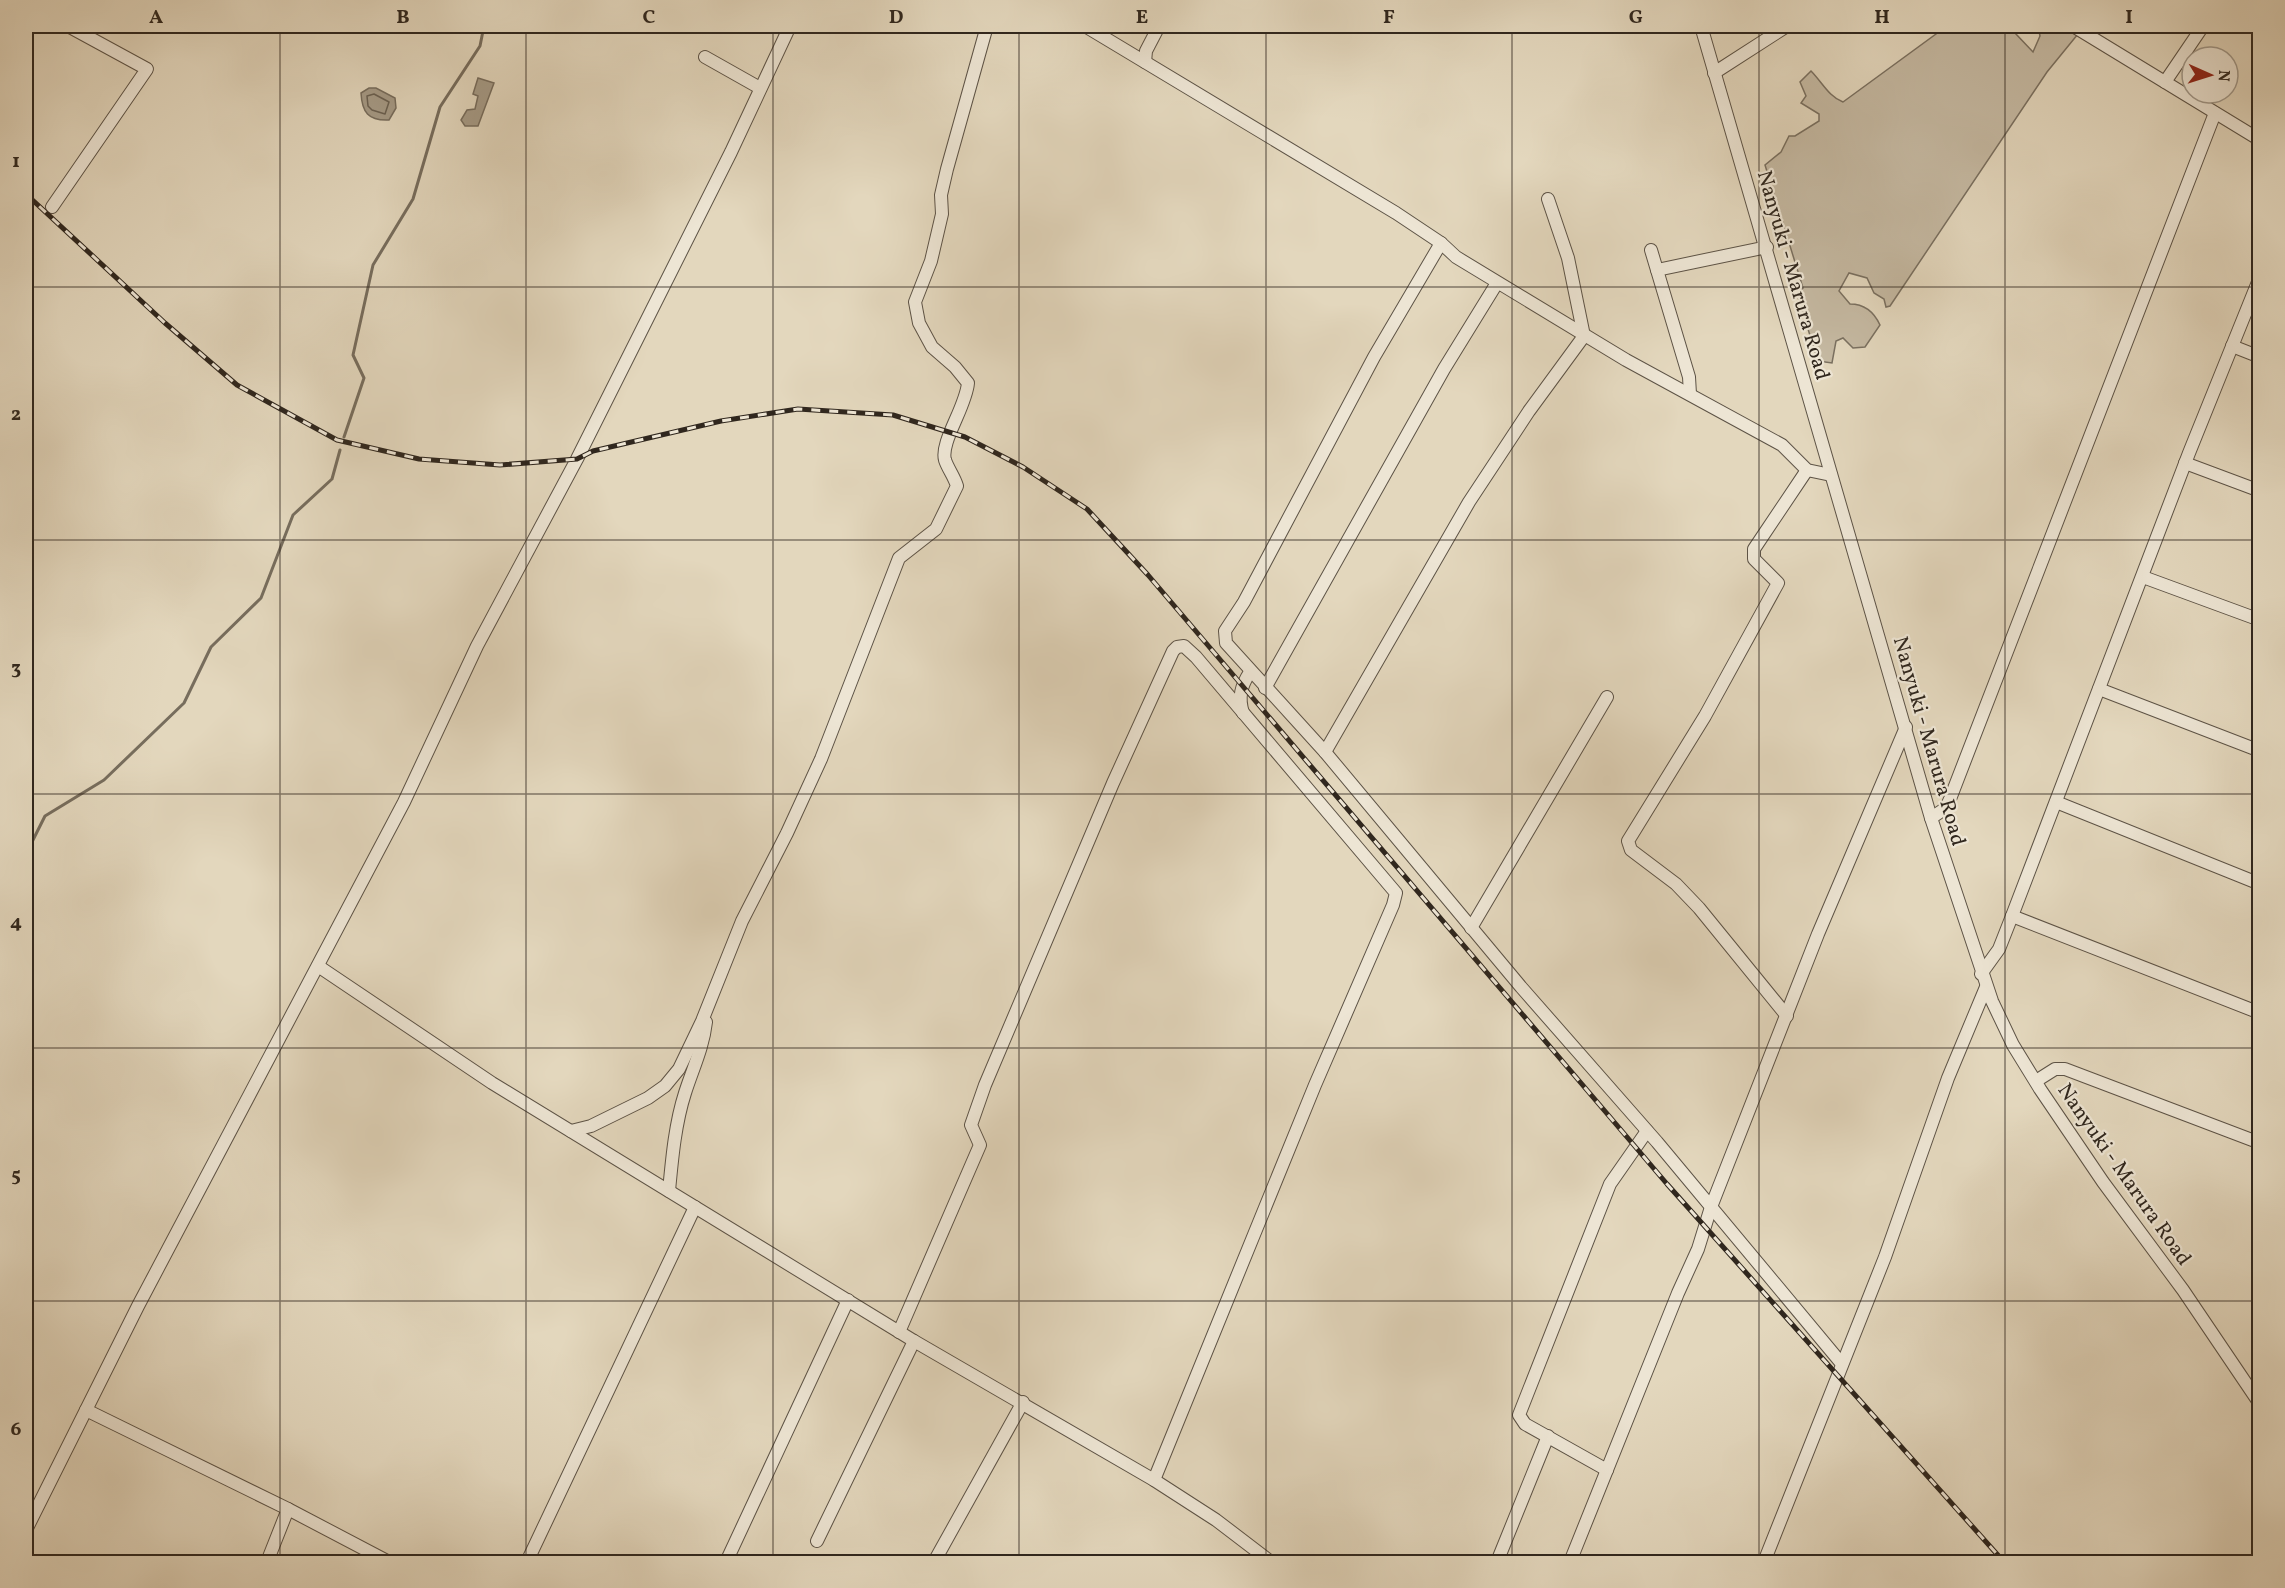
<svg xmlns="http://www.w3.org/2000/svg" width="2285" height="1588" viewBox="0 0 2285 1588" font-family="Vollkorn,serif">
<rect width="100%" height="100%" fill="#e3d7bd"/>
<filter id="stains"><feTurbulence type="fractalNoise" baseFrequency=".00333" numOctaves="4"/><feColorMatrix values="0 0 0 0 .2 0 0 0 0 .09 0 0 0 0 .02 0 0 0 .5 -.17"/></filter>
<radialGradient id="worn" r=".72"><stop offset=".6" stop-color="#630" stop-opacity="0"/><stop offset="1" stop-color="#630" stop-opacity=".3"/></radialGradient>
<path fill="#c5b9a2" stroke="#7a7060" stroke-width="1.5" d="M1947 26H2027L2016 34 2033 52 2040 36 2038 26H2064L2078 34 2047 72 1890 306 1886 307 1884 299 1874 293 1867 278 1849 273 1839 291 1850 304C1864 304 1874 312 1880 325L1865 347 1853 348 1843 338 1836 341 1832 363 1818 361 1797 294 1803 288 1765 165 1781 152 1789 136H1795L1819 121V114L1801 103 1806 96 1800 82 1811 71C1822 82 1829 97 1843 102Z"/>
<g fill="#a69b87" stroke="#776d5d" stroke-width="1.5">
<polygon points="478,78 494,83 478,126 465,126 461,120 467,110 475,109 478,96 473,94"/>
<path d="M369 88H376L395 98 396 108 389 120C368 121 362 112 361 93Z"/>
</g>
<g fill="none" stroke-linecap="round" stroke-linejoin="round">
<polygon stroke="#6b6152" stroke-width="1.5" points="374,94 389,102 385,114 372,110 368,106 367,96"/>
<g stroke="#776d5d" stroke-width="3">
<polyline points="344,437 364,378 353,355 373,265 413,199 440,107 480,46 484,26"/>
<polyline points="26,854 45,816 104,780 184,703 211,647 261,598 293,515 332,479 340,450"/>
</g>
<g stroke="#5d5346" stroke-width="14">
<g id="minor">
<polyline points="1085,26 1396,213 1441,243 1456,257 1626,360 1782,445 1807,470 1831,475"/>
<polyline points="1701,26 1931,818 1992,1001 2013,1045 2040,1089 2103,1182 2183,1290 2260,1404"/>
<polyline points="2073,26 2260,140"/>
<polyline points="705,57 760,88"/>
<polyline points="1145,62 1146,51 1159,26"/>
<polyline points="1714,73 1787,26"/>
<polyline points="2165,82 2203,26"/>
<polyline points="52,207 147,69 68,26"/>
<polyline points="1441,243 1374,357 1244,602 1225,631 1226,643 1325,752 1521,987 1657,1142 1842,1364"/>
<polyline points="1651,250 1689,377 1690,394"/>
<polyline points="1657,270 1767,247"/>
<polyline points="2232,346 2260,357"/>
<polyline points="2185,463 2260,491"/>
<polyline points="2143,577 2260,620"/>
<polyline points="1265,688 1444,369 1497,283"/>
<polyline points="2099,689 2260,751"/>
<path d="M1243 713C1238 697 1241 686 1250 672"/>
<polyline points="1325,752 1469,502 1529,411 1584,336 1568,258 1548,199"/>
<polyline points="2056,802 2260,884"/>
<polyline points="1931,818 1946,808 1950,799 2215,113"/>
<polyline points="2012,916 2260,1013"/>
<polyline points="1471,928 1607,697"/>
<polyline points="318,966 492,1083 914,1341 1154,1480 1216,1520 1271,1562"/>
<polyline points="1981,974 1999,949 2012,916 2189,453 2260,277"/>
<polyline points="1787,1016 1699,908 1676,884 1631,850 1628,841 1705,716 1778,583 1754,559 1754,549 1807,470"/>
<polyline points="2036,1081 2055,1069 2065,1069 2260,1143"/>
<path d="M571 1131 591 1126 648 1098 665 1086 679 1069 702 1021 742 921 787 833 821 759 899 558 936 529 957 486C954 476 948 469 945 460 940 442 966 407 968 383L955 367 932 347 919 323 915 302 931 261 942 214 941 195 947 169 987 26"/>
<path d="M669 1191C672 1159 675 1124 685 1093 693 1068 703 1048 706 1022"/>
<polyline points="899,1332 980,1145 971,1125 985,1085 1113,783 1173,651 1177,647 1184,646 1196,657 1396,893 1393,905 1315,1085 1154,1480"/>
<polyline points="86,1410 288,1509 389,1562"/>
<polyline points="1607,1470 1525,1424 1519,1415 1610,1184 1647,1131"/>
<polyline points="26,1530 138,1306 404,802 477,646 577,459 731,152 790,26"/>
<polyline points="817,1541 914,1341"/>
<polyline points="267,1562 288,1509"/>
<polyline points="527,1562 695,1207"/>
<polyline points="726,1562 848,1300"/>
<polyline points="934,1562 1023,1402"/>
<polyline points="1497,1562 1548,1436"/>
<polyline points="1570,1562 1678,1293 1698,1249 1711,1207 1818,934 1906,727"/>
<polyline points="1764,1562 1885,1257 1948,1078 1986,987"/>
</g>
</g>
<use href="#minor" stroke="#ede5d4" stroke-width="12"/>
<g stroke="#30271e" stroke-width="5">
<polyline id="rail" points="26,194 165,323 237,385 337,440 419,459 500,465 577,459 593,451 721,421 798,409 893,415 965,437 1023,467 1087,509 1148,575 1667,1184 2004,1562"/>
</g>
<use href="#rail" stroke="#ede5d4" stroke-width="3" stroke-dasharray="9" stroke-linecap="butt"/>
</g>
<path fill="none" stroke="#30271e" stroke-width="1.5" stroke-opacity="0.55" d="M280 26V1562M526 26V1562M773 26V1562M1019 26V1562M1266 26V1562M1512 26V1562M1759 26V1562M2005 26V1562M26 287H2260M26 540H2260M26 794H2260M26 1048H2260M26 1301H2260"/>
<g text-anchor="middle" stroke-width="4.5" stroke-linejoin="round" paint-order="stroke">
<g font-size="21" fill="#30271e" stroke="#ede5d4">
<text transform="translate(1794 275) rotate(74)" y="7">Nanyuki - Marura Road</text>
<text transform="translate(1930 741) rotate(74)" y="7">Nanyuki - Marura Road</text>
<text transform="translate(2125 1174) rotate(55)" y="7">Nanyuki - Marura Road</text>
</g>
</g>
<rect width="2285" height="1588" fill="none" stroke="#e3d7bd" stroke-width="66"/>
<g transform="translate(2210 75) rotate(93)"><circle r="28" fill="#ede5d4" stroke="#a1998b" stroke-width="1.5"/>
<path d="M0-4.5L10 22L0 15L-10 22Z" fill="#8f2418"/>
<text y="-9" font-size="16" font-weight="bold" text-anchor="middle" fill="#30271e">N</text>
</g>
<rect x="33" y="33" width="2219" height="1522" fill="none" stroke="#30271e" stroke-width="2"/>
<g font-size="20" text-anchor="middle" font-weight="bold" fill="#30271e">
<text x="156" y="23">A</text>
<text x="403" y="23">B</text>
<text x="649" y="23">C</text>
<text x="896" y="23">D</text>
<text x="1142" y="23">E</text>
<text x="1389" y="23">F</text>
<text x="1636" y="23">G</text>
<text x="1882" y="23">H</text>
<text x="2129" y="23">I</text>
<text x="16" y="167">1</text>
<text x="16" y="420">2</text>
<text x="16" y="674">3</text>
<text x="16" y="928">4</text>
<text x="16" y="1181">5</text>
<text x="16" y="1435">6</text>
</g>
<rect width="100%" height="100%" filter="url(#stains)"/>
<rect width="100%" height="100%" fill="url(#worn)"/>
</svg>
